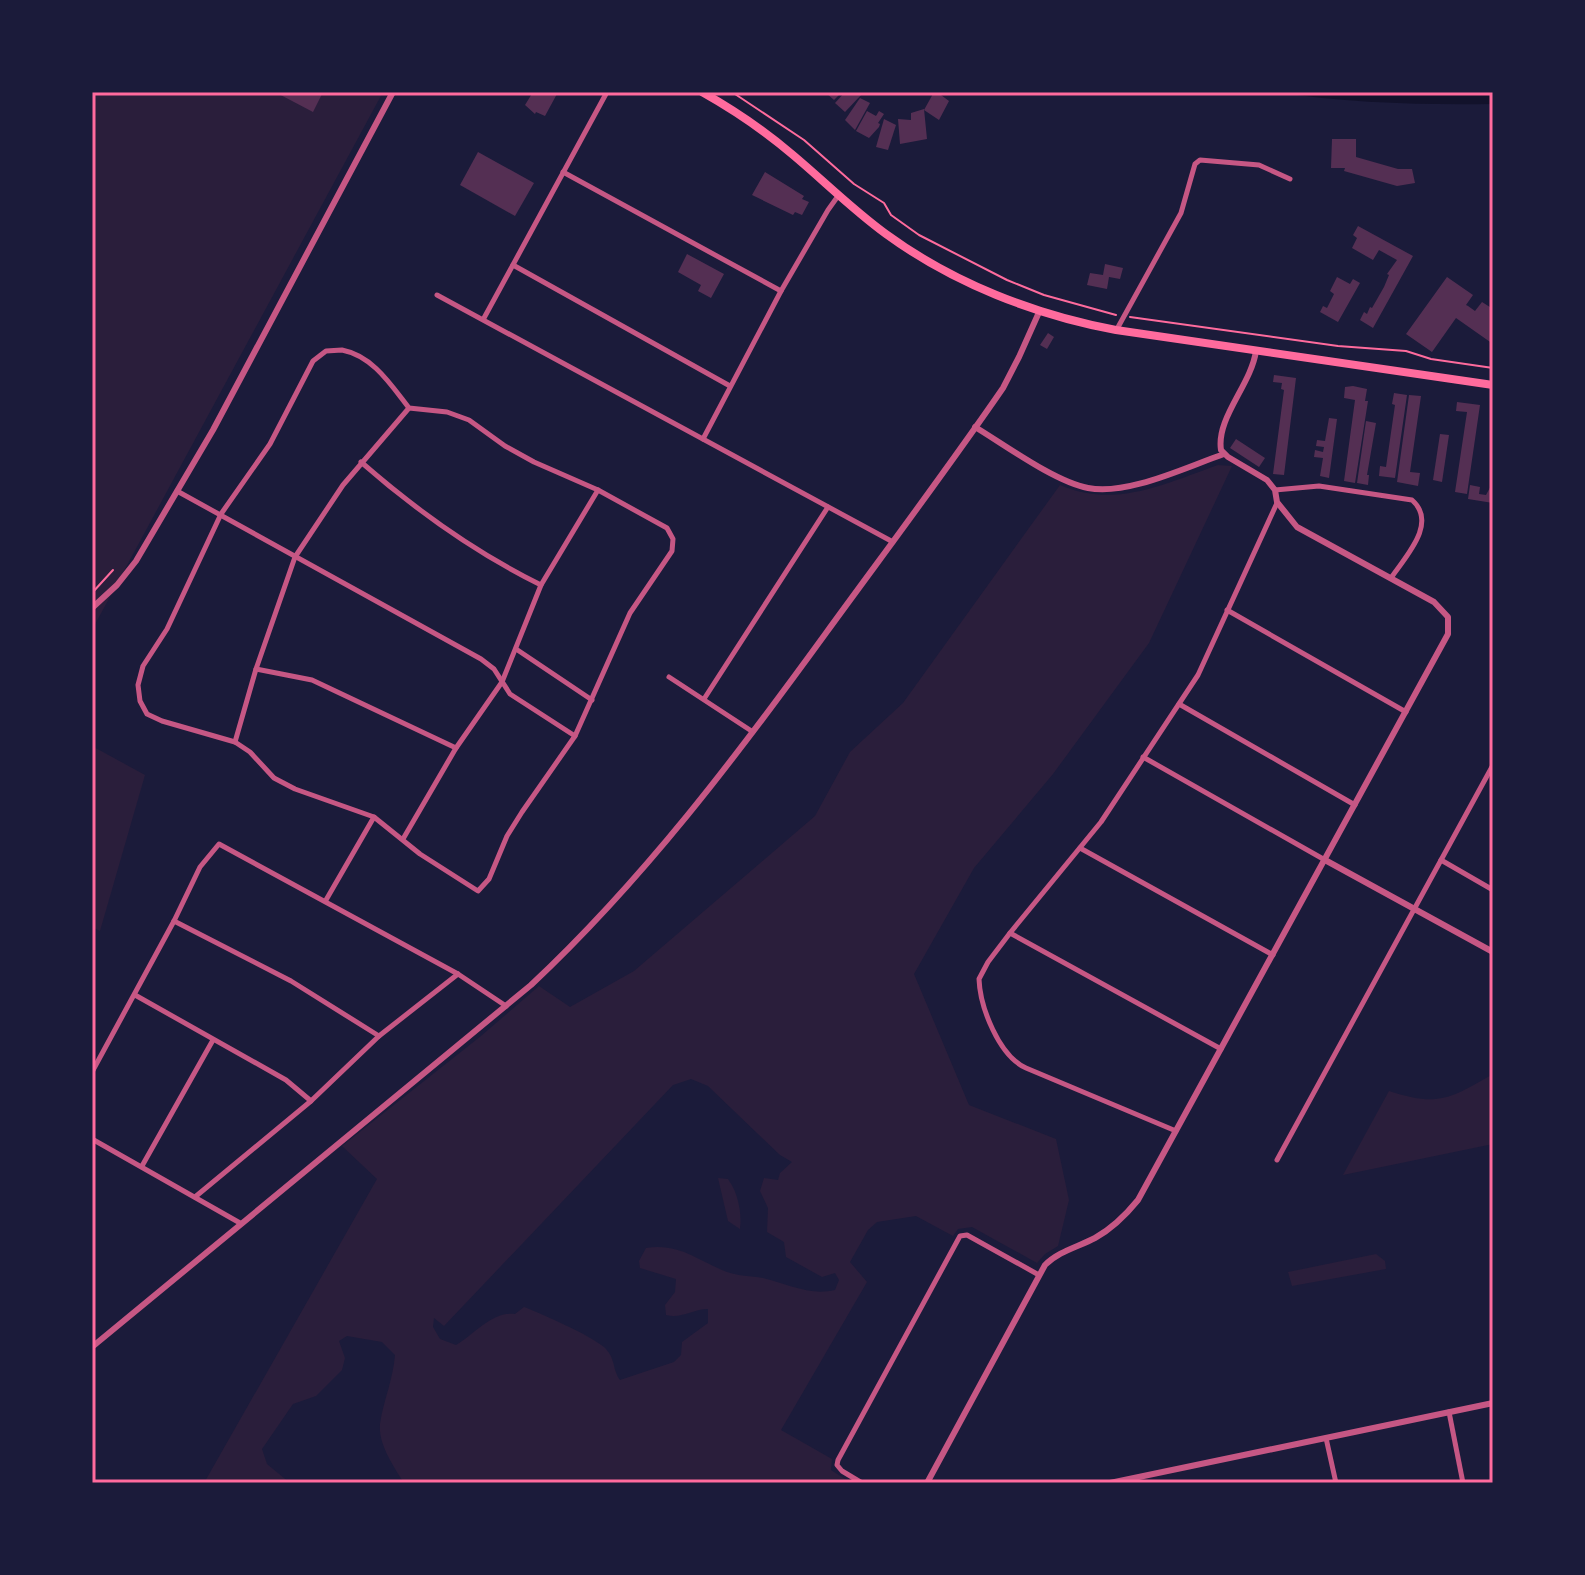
<svg xmlns="http://www.w3.org/2000/svg" width="1585" height="1575" viewBox="0 0 1585 1575" font-family="Commissioner,sans-serif">
<rect width="100%" height="100%" fill="#1b1b3a"/>
<g fill="#2a1e3b" fill-rule="evenodd">
<polygon points="92,92 383,92 92,630"/>
<path d="M1218 465 1232 466 1149 643 1053 774 974 868 914 974 969 1105 1056 1139 1069 1200 1058 1246 1045 1254 1037 1263 972 1227 958 1229 953 1236 916 1216 877 1222 868 1230 850 1262 867 1282 781 1430 832 1459 831 1470 851 1483H404C394 1467 378 1444 380 1424 383 1402 393 1380 395 1355L382 1342 347 1336 339 1341 345 1358 342 1370 316 1396 293 1404 262 1449 267 1464 290 1483H204L377 1179 342 1146 481 1036 539 986 570 1007 634 971 815 816 850 752 903 703 1060 485C1115 509 1164 484 1218 465ZM691 1079 708 1086 780 1155 792 1162 780 1173 778 1180 764 1178 760 1191 768 1208 767 1232 784 1242 786 1257 822 1277 835 1273 839 1280 835 1290C810 1296 788 1284 763 1278 751 1276 738 1276 727 1272 696 1260 680 1243 646 1248L639 1261 640 1268 676 1279 675 1292 665 1305 666 1315C682 1319 693 1309 708 1309V1323L682 1342 681 1355 674 1362 620 1380C612 1369 616 1358 604 1347 588 1334 544 1315 524 1307L515 1314C492 1311 475 1334 456 1345L440 1339 433 1327 434 1318 444 1326 673 1085Z"/>
<polygon points="92,746 145,775 100,931 92,927"/>
<path d="M1493 1074V1144L1343 1175 1389 1091C1438 1107 1450 1099 1493 1074Z"/>
<path d="M718 1178 728 1179C738 1193 742 1212 740 1229L728 1221Z"/>
<polygon points="1376,1254 1385,1261 1386,1269 1292,1286 1288,1272"/>
</g>
<path fill="#12122b" d="M1276 92H1493V104C1420 105 1348 103 1276 92Z"/>
<g fill="#542f53">
<polygon points="275,92 323,92 313,112"/>
<polygon points="533,92 558,92 545,116 536,112 535,114 525,105"/>
<polygon points="825,92 842,92 834,100"/>
<polygon points="845,92 862,94 845,112 835,103"/>
<polygon points="934,92 942,92 941,95 949,101 939,120 924,110"/>
<polygon points="860,98 870,103 855,130 845,120"/>
<polygon points="924,109 927,139 900,144 898,119 911,120 911,113"/>
<polygon points="867,111 876,116 879,111 884,114 878,123 880,124 879,127 869,138 856,131"/>
<polygon points="884,119 896,125 888,150 876,147"/>
<polygon points="1332,139 1356,139 1356,157 1398,169 1412,169 1415,183 1397,186 1344,171 1345,168 1331,168"/>
<polygon points="478,152 534,183 515,216 460,185"/>
<polygon points="765,172 804,196 802,199 809,202 802,215 795,212 793,215 752,195"/>
<polygon points="1358,226 1413,256 1373,328 1360,320 1364,312 1367,314 1370,307 1372,308 1384,287 1389,275 1387,274 1397,260 1379,250 1373,260 1352,248 1357,238 1353,235"/>
<polygon points="687,254 724,274 711,298 698,291 701,285 678,272"/>
<polygon points="1105,264 1123,268 1120,279 1109,277 1107,289 1087,285 1090,273 1103,275"/>
<polygon points="1337,277 1350,284 1353,279 1360,283 1338,322 1320,312 1323,306 1327,308 1334,294 1330,291"/>
<polygon points="1447,277 1473,295 1466,305 1468,306 1475,311 1482,302 1493,309 1493,344 1456,318 1432,352 1406,334"/>
<polygon points="1048,333 1054,337 1047,349 1040,345"/>
<polygon points="1274,375 1296,378 1284,475 1273,474 1284,390 1281,389 1282,383 1273,382"/>
<polygon points="1353,386 1367,389 1365,401 1368,401 1355,483 1344,481 1355,400 1344,398 1345,387"/>
<polygon points="1394,393 1407,395 1395,478 1379,476 1380,466 1386,467 1395,405 1392,404"/>
<polygon points="1409,395 1421,396 1410,472 1420,473 1418,486 1397,482"/>
<polygon points="1457,402 1480,405 1467,494 1455,492 1467,412 1456,411"/>
<polygon points="1329,418 1337,419 1329,478 1320,476 1323,458 1314,457 1315,450 1323,452 1324,447 1316,446 1317,440 1325,441"/>
<polygon points="1366,421 1376,423 1367,475 1369,475 1368,485 1357,483"/>
<polygon points="1440,434 1449,435 1442,482 1433,480"/>
<polygon points="1236,439 1265,458 1259,467 1230,448"/>
<polygon points="1493,482 1493,503 1468,499 1470,485 1480,487 1479,494 1486,495"/>
</g>
<g fill="none" stroke-linecap="round" stroke-linejoin="round">
<g stroke="#ff6b9d" stroke-width="2">
<polyline points="732,92 804,140 854,184 884,203 891,215 919,235 1007,280 1044,295 1116,315"/>
<polyline points="1130,317 1338,346 1406,351 1431,359 1493,368"/>
<polyline points="92,593 113,570"/>
</g>
<g stroke="#c65784" stroke-width="5">
<polyline points="563,172 781,291"/>
<polyline points="513,265 730,386"/>
<polyline points="437,295 893,542"/>
<polyline points="484,318 607,92"/>
<polyline points="1117,329 1181,213 1195,164 1200,160 1259,165 1290,179"/>
<path d="M342 350C373 356 391 385 409 408L447 412 469 420 505 446 534 462 598 490 667 528 673 539 672 551 630 613 575 736 522 812 507 836 489 879 478 891 420 854 374 817 295 789 274 778 250 752 235 742 162 721 147 714 140 701 138 685 143 666 167 629 221 514 270 444 313 361 326 351Z"/>
<polyline points="703,439 781,291 828,210 838,196"/>
<path d="M361 462C417 511 474 552 541 585"/>
<path d="M1275 490 1319 486 1412 500C1438 523 1406 556 1391 578"/>
<polyline points="177,491 481,659 494,669 510,694 575,736"/>
<polyline points="1227,610 1406,712"/>
<polyline points="516,649 592,700"/>
<polyline points="256,669 312,680 456,748"/>
<polyline points="669,677 753,732"/>
<polyline points="704,699 828,507"/>
<polyline points="1179,704 1355,805"/>
<polyline points="235,742 256,669 295,557 343,485 409,408"/>
<polyline points="1143,757 1325,860"/>
<polyline points="403,839 456,748 502,682 541,585 598,490"/>
<polyline points="1080,848 1273,955"/>
<polyline points="1441,860 1493,890"/>
<polyline points="326,900 374,817"/>
<polyline points="174,921 291,981 379,1036"/>
<polyline points="1010,933 1221,1049"/>
<polyline points="135,995 286,1080 311,1101"/>
<polyline points="92,1072 174,921 200,867 219,844 458,974 506,1006"/>
<path d="M1176 1131 1026 1068C999 1056 980 1007 979 979L988 962 1010 933 1101 822 1198 675 1277 503"/>
<polyline points="92,1139 240,1223"/>
<polyline points="1277,1160 1493,765"/>
<polyline points="142,1166 213,1040"/>
<polyline points="195,1197 311,1101 379,1036 458,974"/>
<polyline points="1449,1412 1463,1483"/>
<polyline points="1326,1438 1336,1483"/>
<polyline points="862,1483 842,1471 837,1465 838,1460 960,1236 967,1235 1039,1275"/>
</g>
<g stroke="#c65784" stroke-width="6">
<path d="M975 427C1005 445 1055 482 1088 488 1127 496 1186 467 1224 454"/>
<polyline points="92,608 117,585 136,561 213,430 393,92"/>
<polyline points="1325,860 1493,952"/>
<path d="M92 1347 531 985C643 880 736 757 826 633 885 552 946 471 1003 388L1019 357 1040 310"/>
<path d="M927 1483 1045 1265C1059 1251 1078 1247 1095 1238 1113 1228 1125 1216 1138 1200L1448 634V617L1434 602 1297 527 1277 502 1275 490 1267 480 1228 457 1221 450C1216 418 1251 385 1256 351"/>
<polyline points="1110,1483 1493,1403"/>
</g>
<path stroke="#ff6b9d" stroke-width="8" d="M702 92C734 110 765 131 793 155 824 181 853 210 886 234 953 283 1035 315 1116 330L1493 385"/>
</g>
<rect width="1585" height="1575" fill="none" stroke="#1b1b3a" stroke-width="188"/>
<rect x="94" y="94" width="1397" height="1387" fill="none" stroke="#ff6b9d" stroke-width="3"/>
</svg>
